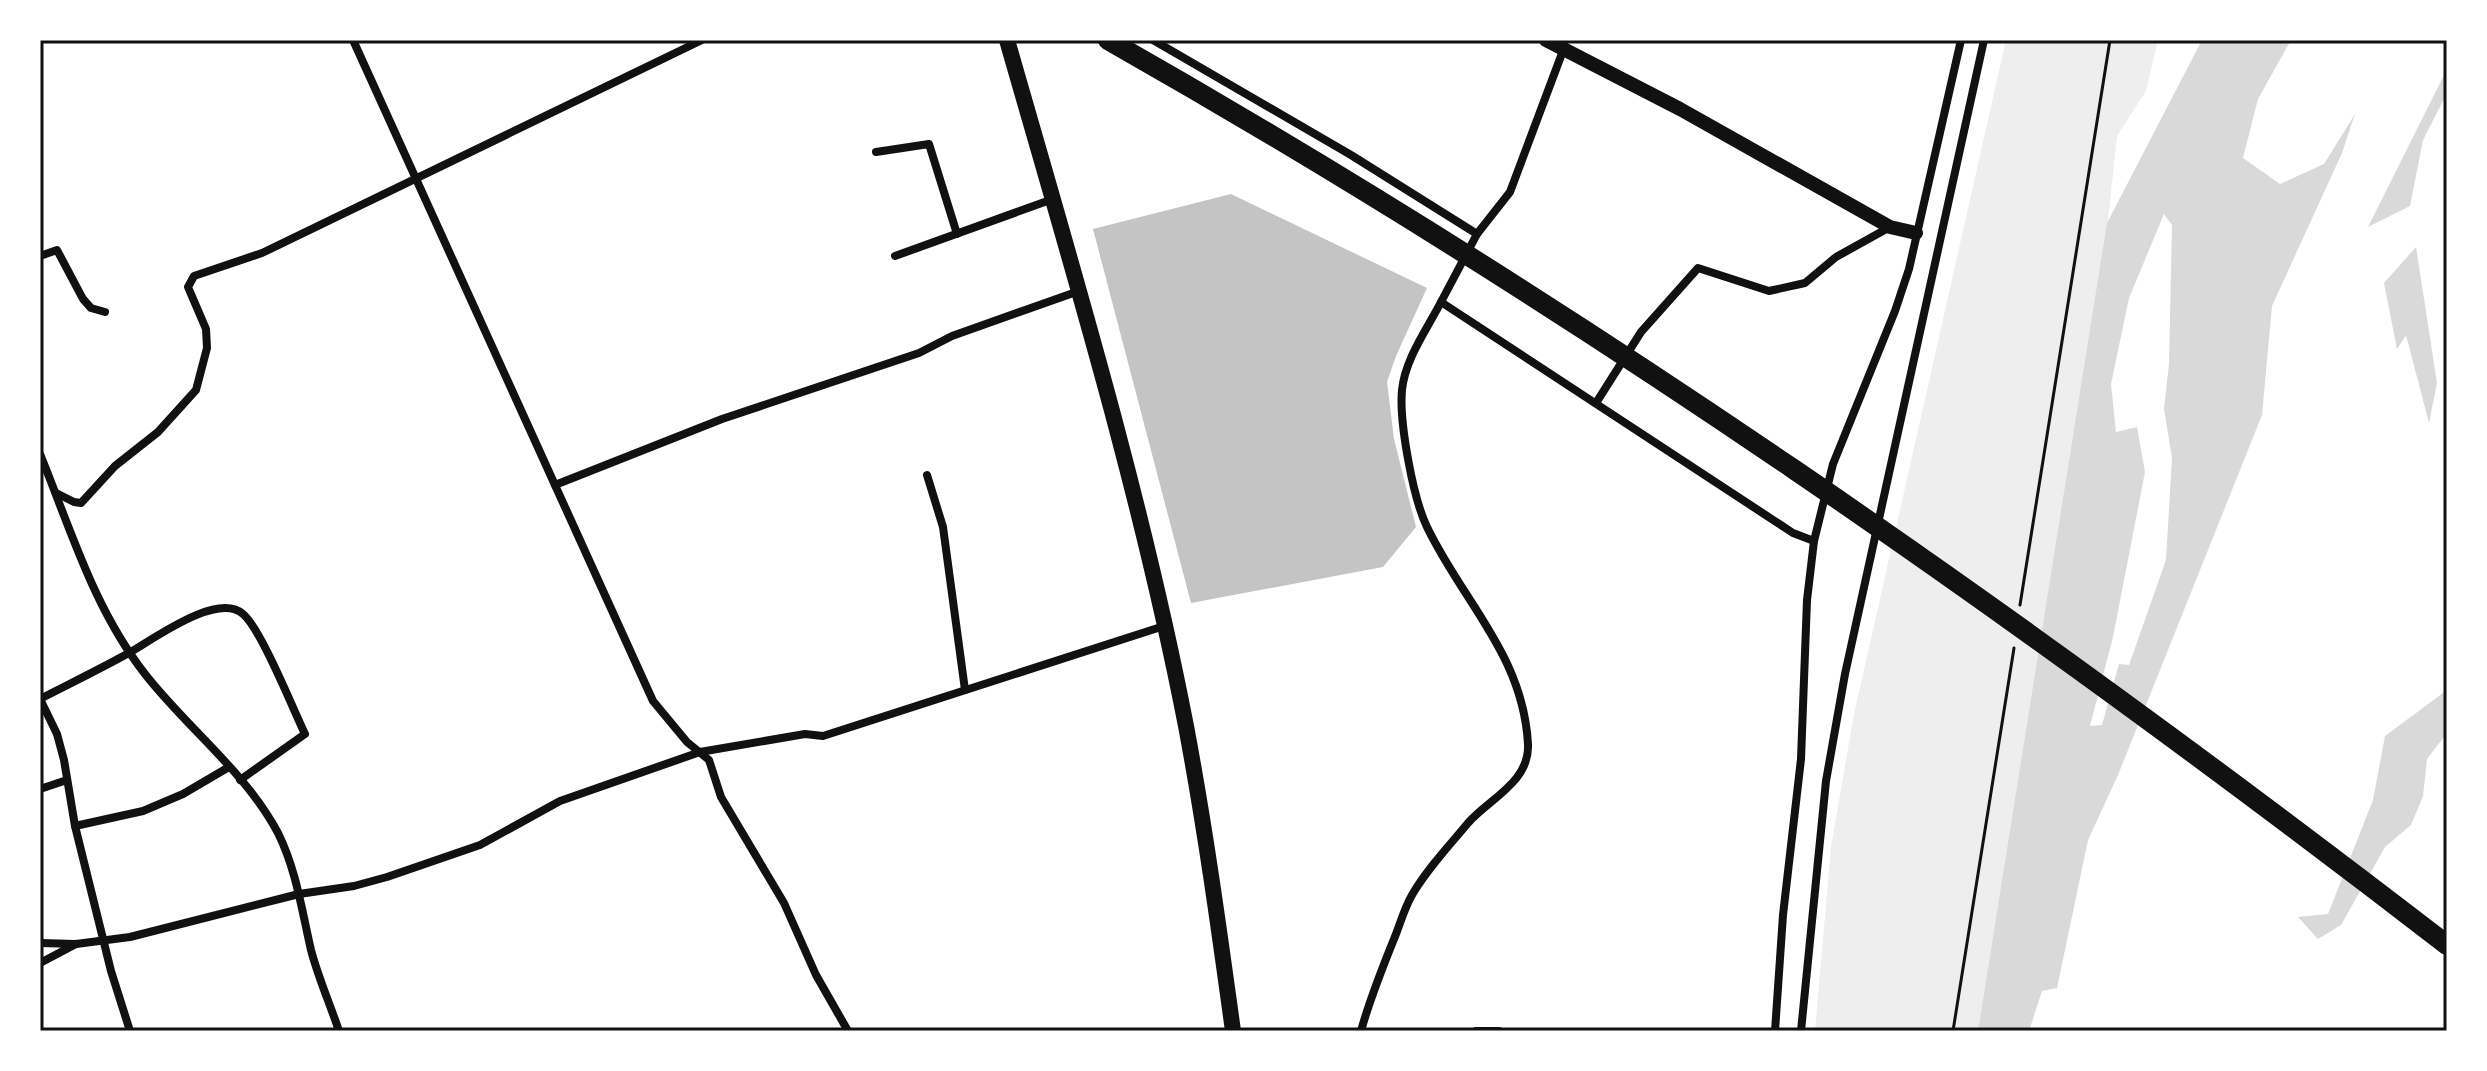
<svg xmlns="http://www.w3.org/2000/svg" width="2487" height="1071" viewBox="0 0 2487 1071" font-family="Jost,sans-serif">
<rect width="100%" height="100%" fill="#fff"/>
<polygon fill="#eee" points="2006,40 2158,40 2146,91 2117,136 2106,239 1978,1031 1815,1031 1831,847 1854,714"/>
<g fill="#d9d9d9" fill-rule="evenodd">
<path d="M2202 40H2291L2258 99 2243 158 2280 184 2324 164 2355 114 2342 153 2272 306 2262 415 2118 775 2088 840 2057 988 2042 991 2029 1031H1978L2107 223ZM2164 214 2172 225 2169 364 2164 409 2172 458 2166 560 2129 665 2119 664 2102 725 2090 726 2113 637 2145 472 2137 427 2116 432 2111 384 2129 298Z"/>
<polygon points="2447,69 2447,93 2423,140 2410,206 2368,227"/>
<polygon points="2416,247 2437,383 2429,423 2406,335 2397,349 2384,283"/>
<polygon points="2447,690 2447,733 2427,759 2423,796 2411,825 2385,847 2341,925 2318,939 2298,917 2328,914 2373,800 2385,736"/>
</g>
<polygon fill="#c4c4c4" points="1231,194 1427,288 1396,356 1387,382 1394,439 1416,527 1383,567 1191,603 1093,229"/>
<g fill="none" stroke-linecap="round" stroke-linejoin="round">
<g stroke="#111" stroke-width="3">
<polyline points="2020,605 2110,40"/>
<polyline points="1953,1031 2014,648"/>
</g>
<g stroke="#111" stroke-width="8">
<polyline points="353,40 653,701 687,742 709,760 721,797 784,903 816,975 848,1031"/>
<polyline points="1153,40 1351,155 1477,234"/>
<polyline points="1564,48 1510,192 1477,234 1441,302 1793,533 1814,541"/>
<polyline points="876,152 929,144 957,234"/>
<polyline points="40,256 57,250 83,299 91,308 105,312"/>
<polyline points="895,256 1053,199"/>
<polyline points="1596,403 1641,332 1698,268 1769,291 1805,283 1836,257 1890,227"/>
<path d="M40 454C71 530 94 609 145 674 187 728 245 771 278 833 296 869 302 911 311 950 318 977 330 1004 339 1031"/>
<polyline points="927,475 943,527 965,690"/>
<polyline points="555,485 722,419 919,353 952,336 1079,291"/>
<polyline points="56,493 74,502 81,503 115,466 158,432 196,390 207,348 206,329 188,287 194,276 262,253 702,40"/>
<path d="M40 699C69 684 98 670 127 654 151 641 217 591 243 614 261 629 293 709 305 734L240 780"/>
<polyline points="40,699 57,734 64,760 75,826 111,971 130,1031"/>
<polyline points="40,789 67,780"/>
<polyline points="75,826 143,811 183,794 229,767"/>
<polyline points="40,943 76,944 130,937 299,894 354,886 387,877 480,845 560,801 700,752 805,734 823,736 1164,626"/>
<polyline points="40,963 76,944"/>
<path d="M1361 1031C1370 998 1383 966 1396 934 1401 921 1405 907 1412 895 1427 869 1449 846 1468 823 1489 799 1530 782 1528 744 1523 655 1463 602 1427 527 1413 498 1399 422 1402 390 1405 359 1427 329 1441 302"/>
<polyline points="1476,1031 1499,1031"/>
<polyline points="1775,1031 1783,915 1801,759 1807,600 1814,541 1833,464 1895,311 1909,269 1961,40"/>
<polyline points="1801,1031 1826,781 1845,674 1984,40"/>
</g>
<polyline stroke="#111" stroke-width="14" points="1546,40 1680,109 1890,227 1916,233"/>
<path stroke="#111" stroke-width="16" d="M1007 40C1072 267 1141 494 1186 726 1205 827 1219 929 1233 1031"/>
<path stroke="#111" stroke-width="20" d="M1108 40C1577 306 2020 616 2447 945"/>
</g>
<rect width="2487" height="1071" fill="none" stroke="#ffffff" stroke-width="84"/>
<rect x="42" y="42" width="2403" height="987" fill="none" stroke="#111" stroke-width="3"/>
</svg>
